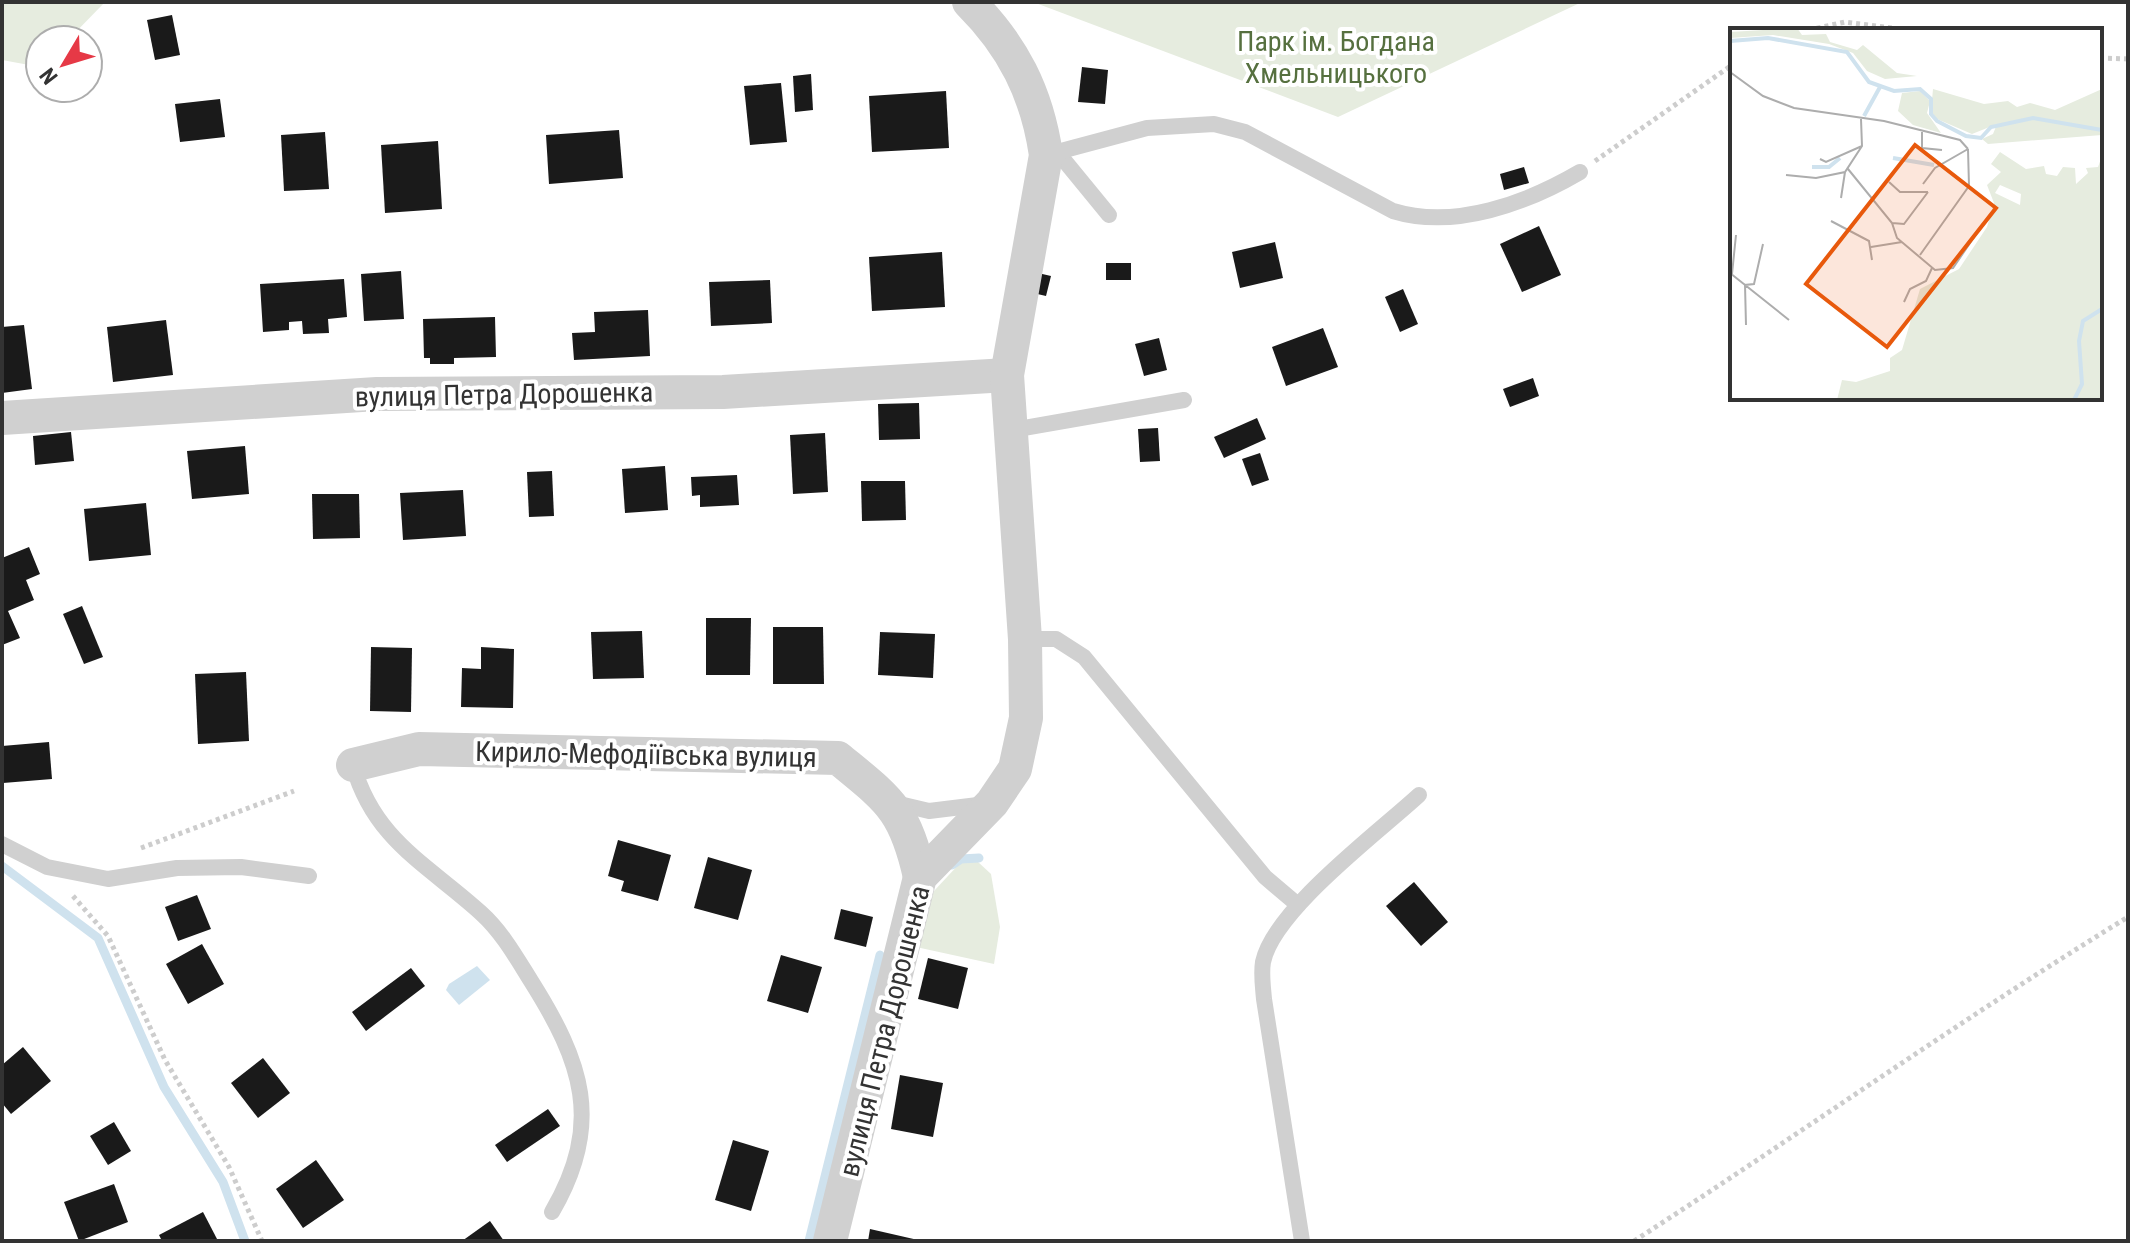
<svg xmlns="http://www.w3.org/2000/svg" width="2130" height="1243" viewBox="0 0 2130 1243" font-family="'Roboto Condensed',sans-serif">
<rect width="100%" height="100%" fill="#fff"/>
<g fill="#e6ecdf">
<polygon points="2,2 105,2 68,40 40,40 40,67 2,60"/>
<polygon points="1033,2 1582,2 1338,117"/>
<polygon points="961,862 978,862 991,874 1000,927 994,964 916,947 934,891"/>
</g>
<polygon fill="#cfe2ee" points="477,966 490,980 459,1005 446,990 449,984"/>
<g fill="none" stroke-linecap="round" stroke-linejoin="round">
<g stroke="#cfe2ee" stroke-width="9">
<polyline points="952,865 961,859 979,858"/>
<polyline points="2,866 98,938 164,1087 223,1182 245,1241"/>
<polyline points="809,1241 880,955"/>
</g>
</g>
<g fill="#1a1a1a">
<polygon points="172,15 180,55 155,60 147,20"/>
<polygon points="1082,67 1108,70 1105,104 1078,102"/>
<polygon points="811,74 813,110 795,112 793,76"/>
<polygon points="781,83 787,142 750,145 744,86"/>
<polygon points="946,91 949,148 872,152 869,96"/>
<polygon points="220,99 225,137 180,142 175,104"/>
<polygon points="619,130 623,178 549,184 546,135"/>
<polygon points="325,132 329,189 284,191 281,135"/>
<polygon points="438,141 442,209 385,213 381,145"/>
<polygon points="1524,167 1529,183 1504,190 1500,174"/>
<polygon points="1539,226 1561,275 1522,292 1500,244"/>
<polygon points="1275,242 1283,278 1240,288 1232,252"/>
<polygon points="942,252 945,307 872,311 869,257"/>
<rect x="1106" y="263" width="25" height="17"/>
<polygon points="401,271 404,319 364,321 361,274"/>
<polygon points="1038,273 1051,276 1046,296 1033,293"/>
<polygon points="344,279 347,317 328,319 329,333 303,334 302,321 289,322 289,330 263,332 260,284"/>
<polygon points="770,280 772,323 711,326 709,282"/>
<polygon points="1403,289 1418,324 1400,332 1385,297"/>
<polygon points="648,310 650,356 574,360 572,333 595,332 594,312"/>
<polygon points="495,317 496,357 454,358 454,364 430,364 430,358 424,358 423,319"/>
<polygon points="166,320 173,375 113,382 107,327"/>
<polygon points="24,325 32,389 2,393 2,327"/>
<polygon points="1323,328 1338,367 1286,386 1272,347"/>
<polygon points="1159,338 1167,370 1144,376 1135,344"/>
<polygon points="1533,378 1539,396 1510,407 1503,389"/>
<polygon points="919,403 920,439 879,440 878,404"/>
<polygon points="1257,418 1266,439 1224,458 1214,437"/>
<polygon points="1158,428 1160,461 1140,462 1138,429"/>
<polygon points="71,432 74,461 35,465 33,436"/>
<polygon points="825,433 828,492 793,494 790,435"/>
<polygon points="245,446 249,494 192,499 187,451"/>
<polygon points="1260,453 1269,480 1252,486 1242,459"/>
<polygon points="665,466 668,510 625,513 622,469"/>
<polygon points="552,471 554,516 529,517 527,472"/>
<polygon points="737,475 739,505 700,507 700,495 692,496 691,477"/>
<polygon points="861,481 905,481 906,520 862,521"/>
<polygon points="463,490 466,536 403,540 400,493"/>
<polygon points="312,494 359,494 360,538 313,539"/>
<polygon points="146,503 151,555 89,561 84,509"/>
<polygon points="29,547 40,574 26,580 34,600 8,611 20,638 2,645 2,558"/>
<polygon points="82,606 103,657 84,664 63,614"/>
<polygon points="706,618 751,618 750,675 706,675"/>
<polygon points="773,627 823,627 824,684 773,684"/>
<polygon points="642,631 644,678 593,679 591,632"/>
<polygon points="880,632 935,634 933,678 878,675"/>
<polygon points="371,647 412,648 411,712 370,711"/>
<polygon points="481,647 514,649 513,708 461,707 462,668 481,669"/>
<polygon points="246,672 249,741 198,744 195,674"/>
<polygon points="49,742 52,779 3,783 2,746"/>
<polygon points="618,840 671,855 658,901 621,891 624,881 608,876"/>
<polygon points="708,857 752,870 738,920 694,908"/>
<polygon points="1414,882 1448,922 1421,946 1386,906"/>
<polygon points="197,895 211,929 178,941 165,907"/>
<polygon points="841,909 873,917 866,947 834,939"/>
<polygon points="202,944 224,984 188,1004 166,964"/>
<polygon points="781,955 822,967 808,1013 767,1001"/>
<polygon points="928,958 968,968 958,1009 918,999"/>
<polygon points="411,968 425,986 366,1031 352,1012"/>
<polygon points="23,1047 51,1081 11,1114 2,1103 2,1065"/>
<polygon points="263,1058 290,1093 258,1118 231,1083"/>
<polygon points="900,1075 943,1083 933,1137 891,1129"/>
<polygon points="548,1109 560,1126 507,1162 495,1145"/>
<polygon points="114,1122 131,1151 108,1165 90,1136"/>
<polygon points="733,1140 769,1151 751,1211 715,1200"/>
<polygon points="316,1160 344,1200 303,1228 276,1189"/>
<polygon points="114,1184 128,1222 79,1241 64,1202"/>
<polygon points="203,1212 217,1239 162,1241 159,1235"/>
<polygon points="490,1221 504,1241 462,1241"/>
<polygon points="870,1229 918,1240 918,1241 868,1241"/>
</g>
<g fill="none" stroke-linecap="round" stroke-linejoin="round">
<g stroke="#cdcdcd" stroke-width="5" stroke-dasharray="4 4" stroke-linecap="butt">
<polyline points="1809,30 1845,22 1907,30"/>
<polyline points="2100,58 2128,59"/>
<polyline points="1595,161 1732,65"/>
<polyline points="141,848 294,791"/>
<polyline points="73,896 108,936 165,1060 229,1167 262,1241"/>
<path d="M1634 1241C1800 1134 1960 1020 2128 917"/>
</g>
<g stroke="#d0d0d0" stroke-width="16">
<polyline points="1059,154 1109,215"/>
<path d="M1046 155 1147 128 1214 124 1245 132 1393 211C1455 230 1527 203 1580 172"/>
<polyline points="1012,430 1184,400"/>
<polyline points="1025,639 1056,639 1084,657 1265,877 1298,905"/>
<path d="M353 765C374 840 427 864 481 913 502 932 516 957 531 981 582 1062 604 1123 552 1212"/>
<polyline points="891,802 929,811 986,804"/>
<polyline points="2,844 47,867 108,879 177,868 241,867 309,876"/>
<path d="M1302 1241 1264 999C1263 987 1261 974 1263 962 1274 910 1379 832 1419 795"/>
</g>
<g stroke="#d0d0d0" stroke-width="34">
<polyline points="2,418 377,394 723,392 1007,375"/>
<path d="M353 765 419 749 838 758C889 800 905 809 920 877"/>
<path d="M830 1241 920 877 992 803 1015 769 1026 718 1025 639 1007 375 1046 155C1037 93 1013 46 969 2"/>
</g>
</g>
<g text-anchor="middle" stroke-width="8" stroke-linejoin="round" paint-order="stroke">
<g font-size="28" fill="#56703f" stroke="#fff">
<text x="1336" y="51">Парк ім. Богдана<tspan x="1336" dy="32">Хмельницького</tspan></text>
</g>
<g font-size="28" fill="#333" stroke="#fff">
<text transform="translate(504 394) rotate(-1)" y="10">вулиця Петра Дорошенка</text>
<text transform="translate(646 754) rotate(1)" y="10">Кирило-Мефодіївська вулиця</text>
<text transform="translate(884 1031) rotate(-76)" y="10">вулиця Петра Дорошенка</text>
</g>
</g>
<g transform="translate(1730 28)">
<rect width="372" height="372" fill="#fff"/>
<path d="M67 0 72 7 96 6 100 14 127 22 133 17 167 45 187 48 155 51 137 43 123 25 99 16 43 7 0 10V4ZM203 61 254 76 278 73 287 79 300 75 325 82 372 61V107L258 116 252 111 263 106 267 96 242 106 207 91 201 83ZM190 63 200 73 197 85 211 105 183 97 168 83 172 65ZM270 124 296 141 314 138 316 146 327 148 333 139 345 140 346 156 358 145 356 140 368 139 372 128V372H107L112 352 126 354 160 343V330L172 322 190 261 229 241 257 199 264 175 257 157 271 144 261 136ZM270 157 291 166 290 177 265 165Z" fill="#e6ecdf" fill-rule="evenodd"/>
<path fill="none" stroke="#cfe2ee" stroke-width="4" d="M0 13 38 10 117 24 139 54 164 63 190 61 201 71V86L207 93 236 108 251 110 261 99 303 90 372 102M134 88 150 59M163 130 204 137M82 139H99L110 130M344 372 352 356 349 313 353 293 372 281"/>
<path fill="none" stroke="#adadad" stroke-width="2" d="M0 44 33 68 64 80 154 93 230 112 238 121M192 104V120L212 122M90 131 96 134 132 118M118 141 162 195 167 210 205 242 223 240 253 196M56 147 86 150 115 144 132 118 131 91M159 154 170 164H198M193 156 205 140 238 121M111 170 115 144M101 193 139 213 142 232M162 195 174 196 198 164M141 219 172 214M190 227 239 158 238 121M0 245 59 292M2 246 6 207M174 274 180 261 196 253 202 240M16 297 15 257 24 256 33 216"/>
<path fill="#e8590c" fill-opacity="0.15" stroke="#e8590c" stroke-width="4" d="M185 117 266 180 157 319 76 256Z"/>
<rect width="372" height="372" fill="none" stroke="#333" stroke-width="4"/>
</g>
<rect width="2130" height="1243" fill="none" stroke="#333333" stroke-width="8"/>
<g transform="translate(64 64) rotate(232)"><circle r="38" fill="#ffffff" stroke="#adadad" stroke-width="2"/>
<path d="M0-6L14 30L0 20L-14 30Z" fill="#e63946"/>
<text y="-12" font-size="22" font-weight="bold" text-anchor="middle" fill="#333333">N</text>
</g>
</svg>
